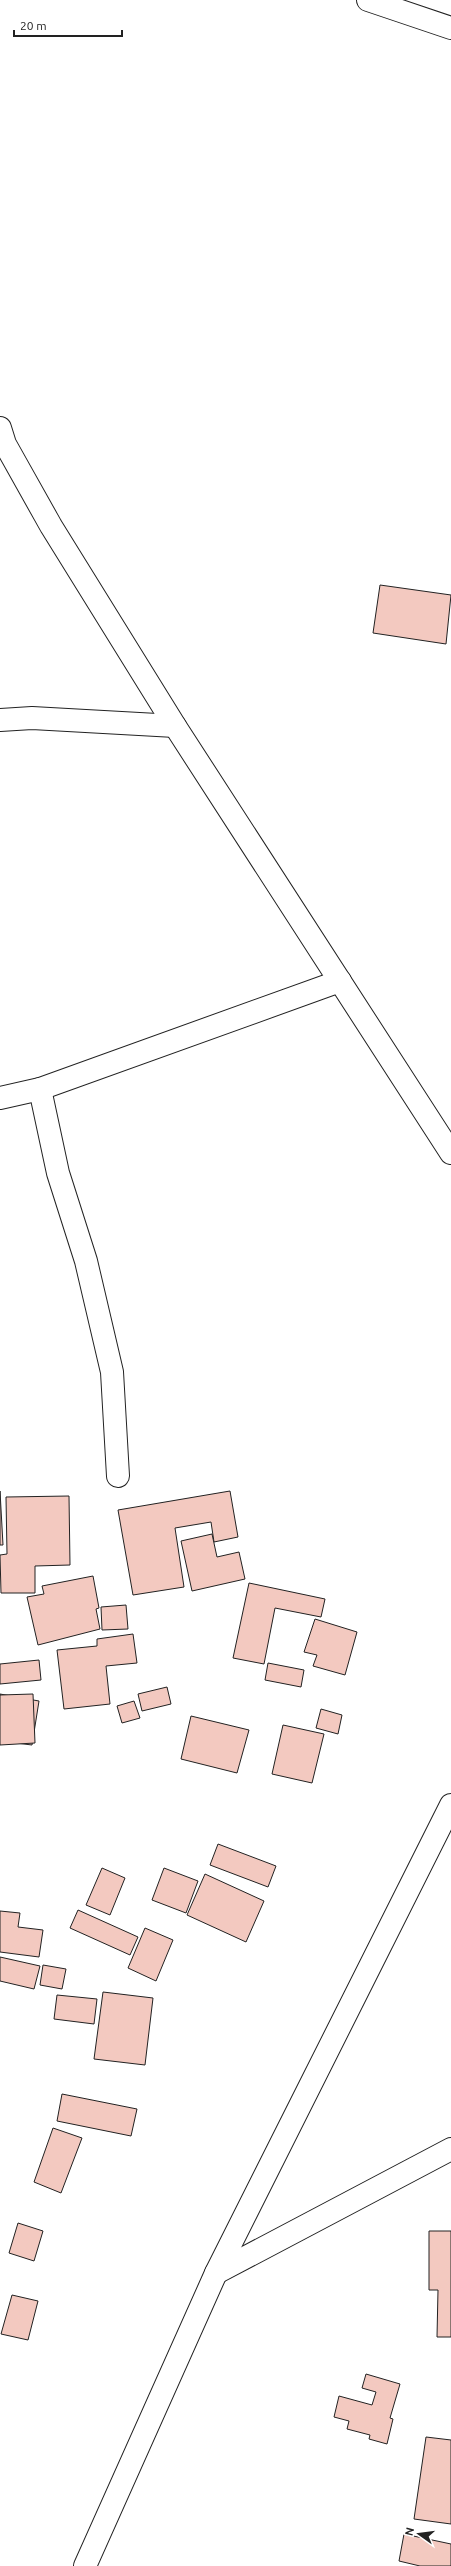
<svg xmlns="http://www.w3.org/2000/svg" width="451" height="2566" viewBox="0 0 451 2566" font-family="Ubuntu,sans-serif">
<rect width="100%" height="100%" fill="#fff"/>
<g fill="#f3c9c0" stroke="#222">
<polygon points="380,585 451,595 446,644 373,633"/>
<polygon points="0,1491 3,1545 0,1545"/>
<polygon points="230,1491 238,1537 214,1542 211,1522 175,1528 184,1587 133,1595 118,1510"/>
<polygon points="69,1496 70,1565 35,1566 35,1593 1,1593 0,1555 7,1554 6,1497"/>
<polygon points="212,1534 217,1557 239,1552 245,1579 192,1591 181,1541"/>
<polygon points="93,1576 99,1608 96,1609 100,1629 38,1645 27,1597 44,1594 42,1586"/>
<polygon points="249,1583 325,1599 321,1617 275,1608 264,1664 233,1658"/>
<polygon points="126,1605 128,1629 102,1630 101,1607"/>
<polygon points="315,1619 357,1632 345,1675 313,1666 317,1655 304,1652"/>
<polygon points="133,1634 137,1663 106,1666 110,1704 64,1709 57,1650 97,1646 97,1639"/>
<polygon points="39,1660 41,1680 0,1684 0,1664"/>
<polygon points="268,1663 304,1670 301,1687 265,1680"/>
<polygon points="167,1687 171,1704 142,1711 138,1694"/>
<polygon points="0,1694 39,1701 32,1745 0,1741"/>
<polygon points="33,1694 35,1743 0,1745 0,1695"/>
<polygon points="134,1701 140,1718 122,1723 117,1706"/>
<polygon points="321,1709 342,1715 338,1734 316,1728"/>
<polygon points="191,1716 249,1730 237,1773 181,1759"/>
<polygon points="283,1725 324,1734 312,1783 272,1774"/>
<polygon points="218,1844 276,1866 268,1887 210,1865"/>
<polygon points="102,1868 125,1878 110,1915 86,1905"/>
<polygon points="164,1868 198,1881 186,1913 152,1900"/>
<polygon points="205,1874 264,1901 246,1942 187,1915"/>
<polygon points="78,1910 138,1937 130,1955 70,1928"/>
<polygon points="0,1911 20,1913 18,1927 43,1930 39,1957 0,1952"/>
<polygon points="145,1928 173,1940 156,1981 128,1968"/>
<polygon points="0,1957 40,1966 34,1989 0,1981"/>
<polygon points="43,1965 66,1969 62,1989 40,1985"/>
<polygon points="103,1992 153,1998 145,2065 94,2059"/>
<polygon points="57,1995 97,1999 94,2024 54,2019"/>
<polygon points="62,2094 137,2109 131,2136 57,2121"/>
<polygon points="53,2128 82,2138 61,2193 34,2182"/>
<polygon points="18,2223 43,2231 34,2261 9,2253"/>
<polygon points="429,2231 451,2231 451,2337 437,2337 438,2290 429,2290"/>
<polygon points="12,2295 38,2301 28,2340 1,2334"/>
<polygon points="366,2374 400,2384 390,2418 393,2419 387,2444 369,2439 370,2435 347,2429 349,2421 334,2417 339,2396 372,2405 376,2392 362,2388"/>
<polygon points="426,2437 451,2440 451,2524 414,2519"/>
<polygon points="404,2534 451,2544 451,2566 420,2566 399,2561"/>
</g>
<g fill="none" stroke-linecap="round" stroke-linejoin="round">
<g stroke="#222" stroke-width="24">
<g id="minor">
<polyline points="368,0 451,28"/>
<polyline points="0,428 5,444 51,526 175,726 451,1153"/>
<polyline points="0,720 32,718 175,726"/>
<polyline points="40,1089 58,1173 86,1261 112,1372 118,1476"/>
<polyline points="0,1098 40,1089 340,981"/>
<polyline points="216,2273 451,2149"/>
</g>
</g>
<g stroke="#222" stroke-width="24">
<polyline id="highway" points="85,2566 216,2273 451,1805"/>
</g>
<use href="#minor" stroke="#fff" stroke-width="22"/>
<use href="#highway" stroke="#fff" stroke-width="22"/>
</g>
<g transform="translate(419 2534) rotate(284)" stroke="#ffffff" stroke-width="3" paint-order="stroke">
<path d="M0-3L7 15L0 10L-7 15Z" fill="#222222"/>
<text y="-6" font-size="11" font-weight="bold" text-anchor="middle" fill="#222222">N</text>
</g>
<path d="M14 30v6h108v-6" fill="none" stroke="#222222" stroke-width="2"/>
<text x="20" y="30" font-size="12" fill="#222222" stroke="#ffffff" stroke-width="3" paint-order="stroke">20 m</text>
</svg>
